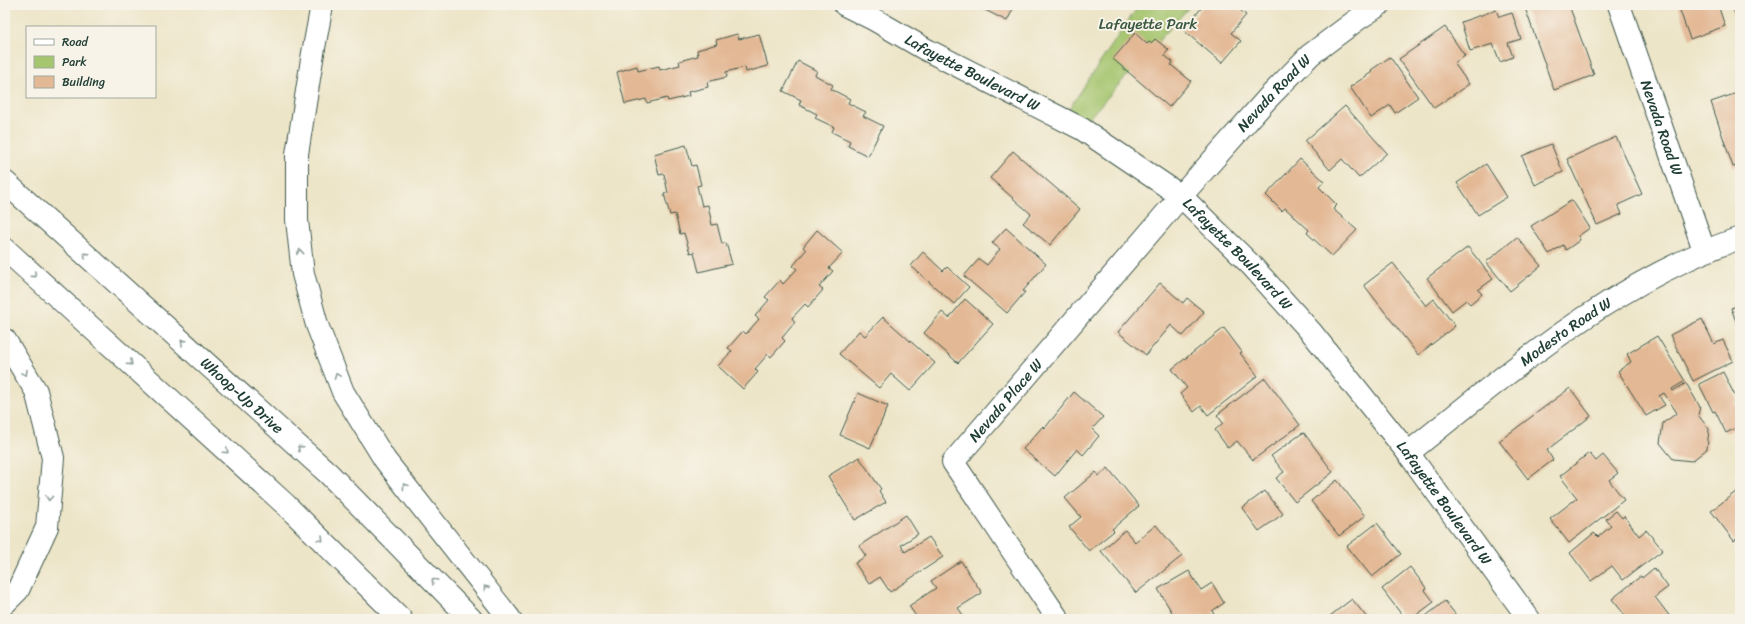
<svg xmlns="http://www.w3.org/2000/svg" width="1745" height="624" viewBox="0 0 1745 624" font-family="Sriracha,sans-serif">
<rect width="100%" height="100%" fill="#f7f3e8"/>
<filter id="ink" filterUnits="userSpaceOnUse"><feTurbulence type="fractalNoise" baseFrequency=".025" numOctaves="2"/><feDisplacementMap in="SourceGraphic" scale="8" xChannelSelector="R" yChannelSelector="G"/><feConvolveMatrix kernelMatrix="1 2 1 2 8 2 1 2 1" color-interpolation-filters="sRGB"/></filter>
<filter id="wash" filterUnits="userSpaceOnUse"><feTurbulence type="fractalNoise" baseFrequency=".012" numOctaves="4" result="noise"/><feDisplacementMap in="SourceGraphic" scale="16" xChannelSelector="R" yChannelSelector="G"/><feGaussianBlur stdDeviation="0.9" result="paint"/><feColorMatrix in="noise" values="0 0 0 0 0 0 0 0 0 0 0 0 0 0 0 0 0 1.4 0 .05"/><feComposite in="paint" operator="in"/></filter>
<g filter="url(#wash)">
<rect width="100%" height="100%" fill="#ede5c8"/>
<polygon fill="#a5c56e" stroke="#628151" points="1139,5 1191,5 1088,119 1068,110"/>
<g id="blocks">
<g fill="#e3b894">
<polygon points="975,5 1015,5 1007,21"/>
<polygon points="1204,5 1234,5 1246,15 1231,33 1241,41 1222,63 1183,30"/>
<polygon points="1524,5 1569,5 1594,75 1554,90"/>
<polygon points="1678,5 1718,5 1725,26 1690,39"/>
<polygon points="1732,5 1740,5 1740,18 1737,20"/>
<polygon points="1496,10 1499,17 1512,13 1521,39 1508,43 1513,57 1500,62 1493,44 1470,51 1461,22"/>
<polygon points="1445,27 1465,56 1454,63 1469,84 1434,108 1399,59"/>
<polygon points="1135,33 1147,44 1149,42 1151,43 1155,39 1169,50 1164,55 1173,62 1171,65 1191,81 1169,107 1113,59"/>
<polygon points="737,34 739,39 759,34 768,66 746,72 745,67 726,72 727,77 707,82 708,87 688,92 689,96 668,101 667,98 647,103 646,99 625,104 617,72 637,66 638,71 659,66 660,70 680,65 679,61 698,56 697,50 717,44 716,40"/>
<polygon points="1390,57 1418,97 1395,113 1390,105 1371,118 1350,87 1372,72 1371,70"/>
<polygon points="798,61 817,71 815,75 833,85 831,89 850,99 848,103 866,112 863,116 883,126 868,156 848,146 850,141 832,132 834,127 815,118 817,114 799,105 801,100 783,91"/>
<polygon points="1740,92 1740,165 1733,167 1711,102"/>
<polygon points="1345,106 1387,153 1359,178 1342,159 1330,170 1305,141"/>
<polygon points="1616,137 1642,194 1618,205 1622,214 1597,225 1567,159"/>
<polygon points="1551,144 1563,172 1535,185 1522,156"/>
<polygon points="686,145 692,166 696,165 701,185 697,186 702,206 708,205 712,225 717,224 722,244 726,243 732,264 699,272 694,252 690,253 684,233 680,234 675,214 670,215 664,194 668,193 664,174 659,175 654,154"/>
<polygon points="1013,151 1080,209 1050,245 1023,223 1031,214 990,178"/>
<polygon points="1300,159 1324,181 1319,187 1337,205 1333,209 1357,230 1332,256 1307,233 1309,230 1285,208 1282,211 1266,195"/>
<polygon points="1486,164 1507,197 1478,215 1457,183"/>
<polygon points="1572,200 1590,228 1578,236 1580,240 1566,250 1563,245 1549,254 1531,226"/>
<polygon points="1006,228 1046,264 1023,291 1025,292 1007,313 964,276 979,259 987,265 1000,249 992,243"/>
<polygon points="817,230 843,253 829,268 833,271 819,287 823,290 808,307 805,304 792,318 795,322 782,338 785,341 771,357 768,354 755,369 758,372 743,389 718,366 732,351 728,348 743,331 746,334 759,319 755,316 769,300 765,297 780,280 783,284 797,269 793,266 806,250 803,247"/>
<polygon points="1517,237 1541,266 1510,291 1486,262"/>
<polygon points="1468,247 1493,279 1478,290 1482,294 1470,304 1466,300 1452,311 1427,278"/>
<polygon points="923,252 943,271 947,267 969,287 954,304 911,266"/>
<polygon points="1393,263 1426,306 1434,299 1455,326 1418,355 1364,285"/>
<polygon points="1160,283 1183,303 1187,298 1204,312 1183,336 1171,325 1146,355 1118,332"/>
<polygon points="965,299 993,324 958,363 924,333 942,312 949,318"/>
<polygon points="1740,305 1740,332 1731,308"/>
<polygon points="883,317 935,363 910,391 891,374 879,388 839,354 859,331 865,336"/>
<polygon points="1702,319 1714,344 1723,340 1733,361 1693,381 1670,335"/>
<polygon points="1224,328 1242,352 1240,353 1258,376 1208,415 1201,406 1194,412 1180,394 1187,388 1172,369"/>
<polygon points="1657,336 1685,381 1672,389 1673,391 1686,383 1700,407 1698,415 1709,429 1707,449 1692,461 1673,459 1660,443 1663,423 1677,413 1664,393 1659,396 1665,405 1646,416 1618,371 1631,362 1627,354"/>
<polygon points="1723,372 1737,400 1734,402 1740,415 1740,426 1726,433 1715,411 1713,412 1699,384"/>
<polygon points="1265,378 1300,425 1253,460 1237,441 1228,448 1215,430 1223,423 1217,415"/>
<polygon points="1570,388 1591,416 1547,450 1553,460 1528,479 1499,441"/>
<polygon points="1074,392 1103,417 1092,429 1099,436 1083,455 1077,449 1055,476 1023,449 1043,426 1045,428"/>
<polygon points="858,393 888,406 870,448 840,435"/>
<polygon points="1304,433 1333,472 1295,502 1276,478 1284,472 1271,456 1301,434"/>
<polygon points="1589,453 1596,461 1603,455 1618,473 1609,480 1624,500 1569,543 1550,519 1577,498 1560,476"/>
<polygon points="859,457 881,489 879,491 886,502 855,520 828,476"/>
<polygon points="1108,468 1139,506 1112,529 1114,531 1089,551 1069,527 1081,517 1065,498 1096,472 1099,476"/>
<polygon points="1337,480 1365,516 1339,536 1311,501"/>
<polygon points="1265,491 1283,514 1259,531 1242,508"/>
<polygon points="1737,491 1740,494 1740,536 1734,541 1711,511"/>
<polygon points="1616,511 1622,518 1624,516 1639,536 1646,530 1663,550 1623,580 1612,566 1591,581 1570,553 1594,533 1598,537 1611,526 1606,519"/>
<polygon points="906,515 918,534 901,545 905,552 929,537 943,557 890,592 880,577 869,584 855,563 866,556 859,546"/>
<polygon points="1377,523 1401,554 1372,577 1347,546"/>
<polygon points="1156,525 1182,556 1136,593 1101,551 1125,530 1135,542"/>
<polygon points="961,561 982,593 958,608 966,619 918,619 909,606 936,588 931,581"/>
<polygon points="1410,567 1427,589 1425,590 1434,602 1411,619 1405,619 1382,589"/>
<polygon points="1654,568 1668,587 1655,597 1671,618 1670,619 1628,619 1612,599 1641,576 1642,578"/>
<polygon points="1189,571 1201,590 1212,583 1224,603 1212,611 1217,619 1173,619 1171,616 1173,614 1158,589"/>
<polygon points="1352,599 1368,619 1326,619"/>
<polygon points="1445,601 1459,619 1422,619"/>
</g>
</g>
</g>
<g filter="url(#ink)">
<use href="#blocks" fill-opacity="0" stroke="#3e564a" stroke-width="1"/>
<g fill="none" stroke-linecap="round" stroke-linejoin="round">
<g stroke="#3e564a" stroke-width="24">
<g id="minor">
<path id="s1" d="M845 5 875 20 925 49 1082 129 1181 196 1252 266 1312 333 1408 453 1529 619"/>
<path id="s2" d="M1619 5 1704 250"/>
<path id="s3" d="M1408 453C1512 370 1613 282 1740 238"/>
<path id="s4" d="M1058 619 953 462 1181 196 1267 99 1310 55 1358 19 1379 5"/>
</g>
</g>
<g stroke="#3e564a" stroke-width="24">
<g id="highway">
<polyline points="322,5 313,53 297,154 297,220 303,274 317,325 343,392 385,460 510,619"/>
<path id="s5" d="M5 182 329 474 471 619"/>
<polyline points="5,249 286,505 401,619"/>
<polyline points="5,340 36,391 53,458 47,527 18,590 5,603"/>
</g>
</g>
<use href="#minor" stroke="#fff" stroke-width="22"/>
<use href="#highway" stroke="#fff" stroke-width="22"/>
</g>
<defs><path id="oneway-chevron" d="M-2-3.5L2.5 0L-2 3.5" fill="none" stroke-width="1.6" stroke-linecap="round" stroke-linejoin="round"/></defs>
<g stroke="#8f9e9a">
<use href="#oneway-chevron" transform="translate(300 252) rotate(-96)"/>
<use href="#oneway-chevron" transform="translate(86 255) rotate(-138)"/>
<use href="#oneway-chevron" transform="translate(34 275) rotate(42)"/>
<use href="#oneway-chevron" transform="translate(183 342) rotate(-138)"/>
<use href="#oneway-chevron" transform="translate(130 363) rotate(42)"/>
<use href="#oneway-chevron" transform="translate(25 373) rotate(59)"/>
<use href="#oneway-chevron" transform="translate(337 376) rotate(-111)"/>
<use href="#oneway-chevron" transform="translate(300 448) rotate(-138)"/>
<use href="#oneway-chevron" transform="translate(226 451) rotate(42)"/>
<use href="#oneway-chevron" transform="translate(405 486) rotate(-128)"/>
<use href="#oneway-chevron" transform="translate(49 498) rotate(95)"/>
<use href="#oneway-chevron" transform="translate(321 539) rotate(45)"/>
<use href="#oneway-chevron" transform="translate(434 581) rotate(-134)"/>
<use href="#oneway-chevron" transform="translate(486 588) rotate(-128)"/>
</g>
</g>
<g text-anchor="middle" stroke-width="4" stroke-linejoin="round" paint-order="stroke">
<g font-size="15" fill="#3a5840" stroke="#f7f3e8">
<text x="1148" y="29">Lafayette Park</text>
</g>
<g font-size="15" fill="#1f3d34" stroke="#f7f3e8">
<text dy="5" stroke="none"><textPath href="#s1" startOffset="144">Lafayette Boulevard W</textPath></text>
<text dy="5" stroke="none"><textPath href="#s4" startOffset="678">Nevada Road W</textPath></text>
<text dy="5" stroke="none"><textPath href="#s2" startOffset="130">Nevada Road W</textPath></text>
<text dy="5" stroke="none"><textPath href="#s1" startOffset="468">Lafayette Boulevard W</textPath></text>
<text dy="5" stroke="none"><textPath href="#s3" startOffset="199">Modesto Road W</textPath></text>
<text dy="5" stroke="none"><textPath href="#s5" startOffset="319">Whoop-Up Drive</textPath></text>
<text dy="5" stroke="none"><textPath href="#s4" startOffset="270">Nevada Place W</textPath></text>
<text dy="5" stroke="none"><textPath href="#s1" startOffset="792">Lafayette Boulevard W</textPath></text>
</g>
</g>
<rect width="1745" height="624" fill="none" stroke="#f7f3e8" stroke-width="20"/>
<rect x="26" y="26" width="130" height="72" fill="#f7f3e8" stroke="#a1aaa0"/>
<rect x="34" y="39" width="20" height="6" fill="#ffffff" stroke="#a1aaa0"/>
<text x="62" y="46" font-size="12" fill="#1f3d34">Road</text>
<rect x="34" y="56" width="20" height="12" fill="#a5c56e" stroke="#a1aaa0"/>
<text x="62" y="66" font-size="12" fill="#1f3d34">Park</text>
<rect x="34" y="76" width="20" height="12" fill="#e3b894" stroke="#a1aaa0"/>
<text x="62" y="86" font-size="12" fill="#1f3d34">Building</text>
</svg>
